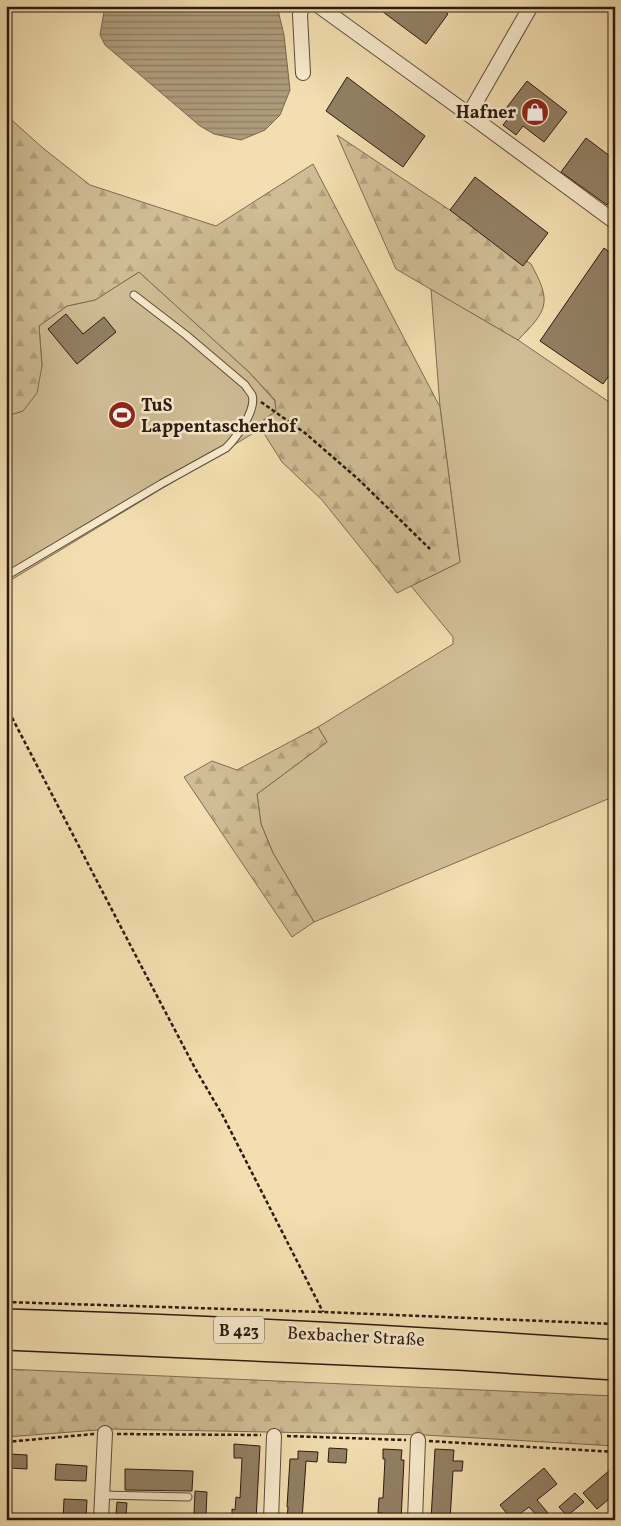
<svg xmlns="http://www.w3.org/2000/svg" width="621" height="1526" viewBox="0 0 621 1526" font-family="Vollkorn,serif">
<defs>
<pattern id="forest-firs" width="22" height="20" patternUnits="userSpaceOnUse" patternTransform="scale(1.25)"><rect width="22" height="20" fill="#d0bd95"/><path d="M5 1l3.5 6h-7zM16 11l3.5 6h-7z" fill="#b3a27f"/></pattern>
<pattern id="water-rules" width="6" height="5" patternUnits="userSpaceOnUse" patternTransform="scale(1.25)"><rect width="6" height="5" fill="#ae9b7a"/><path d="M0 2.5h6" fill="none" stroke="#8e7e63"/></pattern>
</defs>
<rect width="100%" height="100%" fill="#f2deb0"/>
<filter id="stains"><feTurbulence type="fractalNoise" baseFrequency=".004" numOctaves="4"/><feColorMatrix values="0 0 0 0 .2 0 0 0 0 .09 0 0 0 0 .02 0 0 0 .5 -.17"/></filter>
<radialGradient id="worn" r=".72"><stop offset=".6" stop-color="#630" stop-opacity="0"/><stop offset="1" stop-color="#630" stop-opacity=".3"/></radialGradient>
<g fill="#d0bd95" stroke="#7d6c53">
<polygon points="139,272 249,372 275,401 276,411 258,424 252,434 6,583 6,416 23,411 42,366 39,326 67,306 95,300"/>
<polygon points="431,289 518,340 615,406 615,796 314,922 273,853 261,824 257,794 327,742 318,727 453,644 453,637 411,586 460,562 440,407"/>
</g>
<g fill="url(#forest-firs)" stroke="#7d6c53">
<polygon points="6,115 44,149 90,185 216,226 313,164 440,407 460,562 397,593 322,500 282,462 258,424 276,411 275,400 249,372 139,272 95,300 67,306 39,326 42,366 37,393 23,411 6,416"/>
<path d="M337 135 531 264C552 302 548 310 518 340L396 269Z"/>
<polygon points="318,727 327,742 257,794 261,824 273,853 314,922 292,937 184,777 212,761 237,770"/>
<polygon points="6,1369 615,1396 615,1446 425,1435 110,1429 6,1437"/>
</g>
<polygon fill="url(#water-rules)" stroke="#796750" points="105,6 277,6 284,35 290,90 280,115 265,130 241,140 214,134 200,126 105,45 100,35"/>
<g fill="#928064" stroke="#2a1a11">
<polygon points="375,6 437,6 448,14 426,44"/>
<polygon points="347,77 425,136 403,167 326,111"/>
<polygon points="527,81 567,112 544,142 523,126 516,135 503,125 510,116 504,111"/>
<polygon points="586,138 615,160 615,195 607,205 561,172"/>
<polygon points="475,177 548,233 523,266 450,210"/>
<polygon points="604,248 615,256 615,367 603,384 540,341"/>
<polygon points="66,314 83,334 104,317 116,332 77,364 48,329"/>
<polygon points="234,1444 260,1446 256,1520 232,1520 232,1509 235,1510 236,1497 240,1498 242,1458 234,1458"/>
<polygon points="329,1448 347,1449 346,1463 328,1462"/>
<polygon points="383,1449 402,1450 401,1460 404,1460 401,1520 382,1520 382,1513 378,1513 379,1498 383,1498 385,1459 383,1459"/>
<polygon points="435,1449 454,1450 453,1461 463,1461 462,1471 453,1471 450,1520 431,1520"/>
<polygon points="298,1451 318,1452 317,1462 306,1461 302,1520 287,1520 288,1507 287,1507 290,1459 298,1459"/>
<polygon points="10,1454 27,1455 27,1469 10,1468"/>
<polygon points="56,1464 87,1466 86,1481 55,1480"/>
<polygon points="544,1468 557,1484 537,1500 548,1513 540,1519 529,1507 512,1520 500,1505"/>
<polygon points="125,1469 193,1471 192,1491 125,1490"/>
<polygon points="610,1470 615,1476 615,1494 597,1509 583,1493"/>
<polygon points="195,1491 207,1492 206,1515 194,1514"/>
<polygon points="575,1493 584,1502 567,1516 559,1507"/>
<polygon points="64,1499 87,1500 86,1517 73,1516 73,1520 63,1520"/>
<polygon points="117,1502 127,1503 126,1515 116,1514"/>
</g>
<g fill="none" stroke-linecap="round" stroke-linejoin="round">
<g stroke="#5c4b39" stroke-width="9">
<g id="lane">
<path d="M6 576 161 484 226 448C236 438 257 410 252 395 250 392 247 388 245 385L186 335 134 295"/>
<polyline points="102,1495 188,1497"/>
</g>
</g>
<g stroke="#5c4b39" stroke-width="16">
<g id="street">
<polyline points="302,6 300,15 303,73"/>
<polyline points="319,6 475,119 615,222"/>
<polyline points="469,114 531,6"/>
<polyline points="101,1520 105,1433"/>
<polyline points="271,1520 274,1436"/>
<polyline points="415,1520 418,1440"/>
</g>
</g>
<g stroke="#2a1a11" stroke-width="24">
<g id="primary">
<path d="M6 1320C209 1326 412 1337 615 1351"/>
<polyline points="6,1339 459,1359 615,1369"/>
</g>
</g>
<g stroke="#2a1a11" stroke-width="2.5" stroke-dasharray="4 2.5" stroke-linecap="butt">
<polyline points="261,402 305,433 357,478 430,549"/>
<polyline points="6,706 137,958 196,1070 223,1116 323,1312"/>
<polyline points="6,1302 323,1312 615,1324"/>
<polyline points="117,1434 261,1435"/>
<polyline points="287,1436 406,1440"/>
<polyline points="429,1441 615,1452"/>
<polyline points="6,1442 94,1434"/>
</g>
<use href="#lane" stroke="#f7eacc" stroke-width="7"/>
<use href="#street" stroke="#f7eacc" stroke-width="14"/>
<use href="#primary" stroke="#f2deb0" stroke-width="21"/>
</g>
<defs>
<g id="shop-disc" transform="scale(1.4375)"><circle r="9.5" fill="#8f2418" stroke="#f7eacc"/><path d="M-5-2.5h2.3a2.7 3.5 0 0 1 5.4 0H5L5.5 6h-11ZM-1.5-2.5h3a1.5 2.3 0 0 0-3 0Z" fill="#fff"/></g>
<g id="stadium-disc" transform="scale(1.4375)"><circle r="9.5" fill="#8f2418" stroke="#f7eacc"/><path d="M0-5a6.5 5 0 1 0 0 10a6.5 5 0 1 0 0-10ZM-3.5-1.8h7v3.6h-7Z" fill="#fff"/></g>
</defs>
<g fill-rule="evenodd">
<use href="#shop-disc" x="535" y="112"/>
<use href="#stadium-disc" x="122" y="415"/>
</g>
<g text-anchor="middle" stroke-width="5" stroke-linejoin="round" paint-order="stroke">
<rect fill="#f7eacc" stroke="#685849" stroke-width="1" x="214" y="1316.5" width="50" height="27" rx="4"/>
<g font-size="16" font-weight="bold" fill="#2a1a11">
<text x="239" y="1336">B 423</text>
</g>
<g font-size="18" font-weight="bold" fill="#2a1a11" stroke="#f7eacc" text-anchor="end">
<text x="516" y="118">Hafner</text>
<text x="141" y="411" text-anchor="start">TuS<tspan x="141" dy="21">Lappentascherhof</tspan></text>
</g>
<g font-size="18" fill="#2a1a11" stroke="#f7eacc">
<text transform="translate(356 1336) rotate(3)" y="6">Bexbacher Straße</text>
</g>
</g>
<rect width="621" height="1526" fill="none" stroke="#f2deb0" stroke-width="25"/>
<rect x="8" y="8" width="606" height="1511" fill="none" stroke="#2a1a11" stroke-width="2.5"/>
<rect x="12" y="12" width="596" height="1501" fill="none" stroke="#2a1a11"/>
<rect width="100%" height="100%" filter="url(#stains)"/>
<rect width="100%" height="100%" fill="url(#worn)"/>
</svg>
